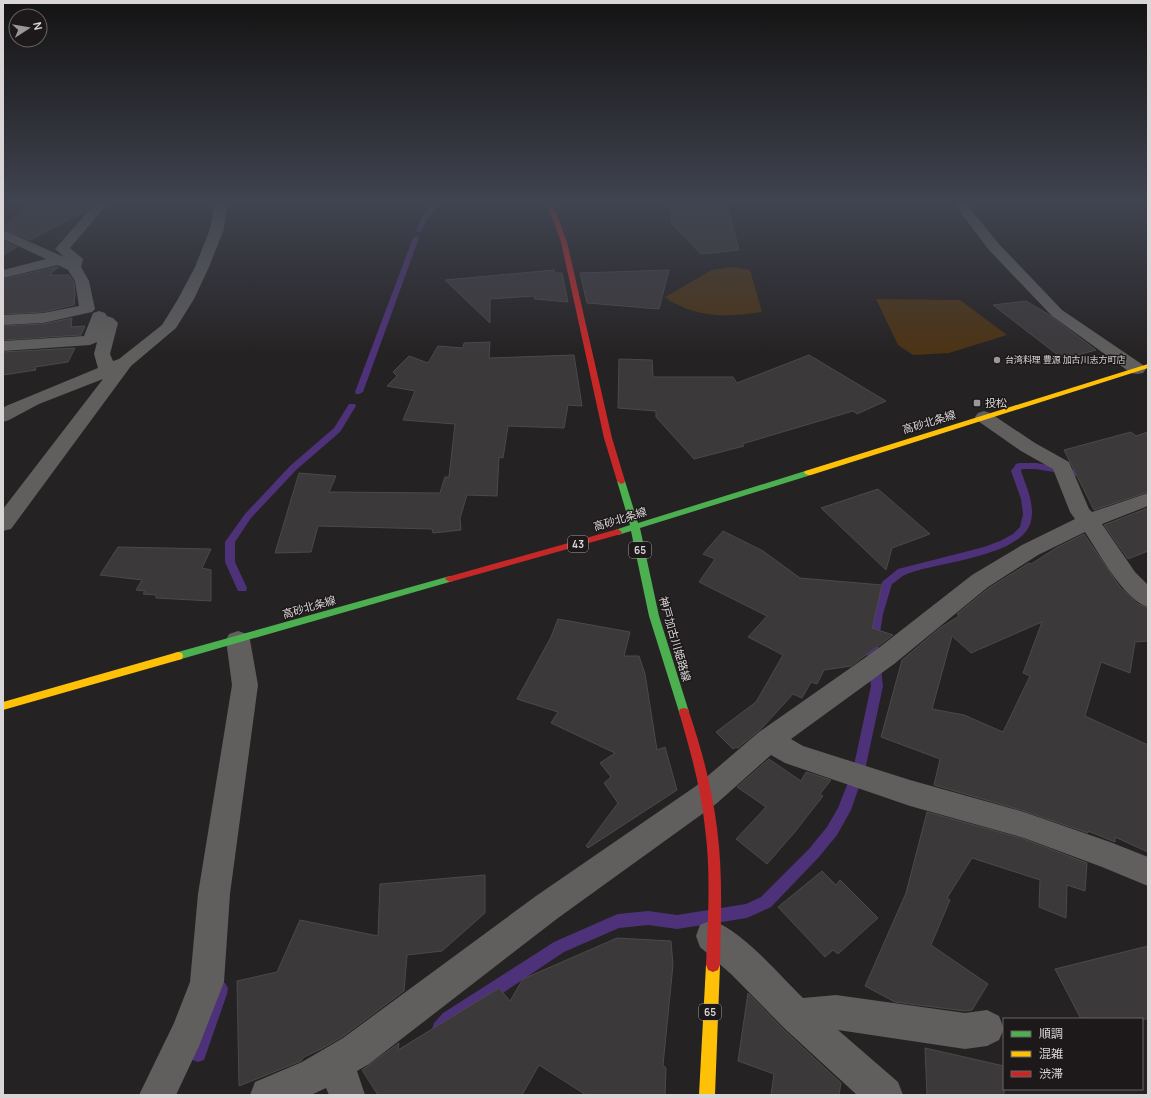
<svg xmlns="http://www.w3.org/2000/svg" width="1151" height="1098" viewBox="0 0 1151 1098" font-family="Manrope,'Noto Sans JP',sans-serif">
<rect width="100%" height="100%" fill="#252223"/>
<g fill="#4c3314">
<path d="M733 267 750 270 762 312C734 316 715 318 687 309 679 305 672 303 665 297L712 270Z"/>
<polygon points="876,299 960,300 1007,335 949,353 913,355 898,345"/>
</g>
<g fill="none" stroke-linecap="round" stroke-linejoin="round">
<g fill="#4e3279" fill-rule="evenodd">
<polygon points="438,201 444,201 427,219 421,232 417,232 416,231 422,217"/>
<polygon points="416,236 419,238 363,392 359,394 356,394 355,392 413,238"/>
<polygon points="349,404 355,404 356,406 340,432 296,470 251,518 235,542 235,562 247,588 246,591 238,591 225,562 225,542 245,514 290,466 334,428"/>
<path d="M1019 463H1036L1088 472 1093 475 1088 478 1036 469H1022L1021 471C1026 486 1035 504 1031 521 1023 557 937 562 907 574 901 576 897 581 892 584L883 614 878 645 883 686 865 770 851 810 837 835 819 857 771 907 747 918 677 929 648 925 619 928 564 952 455 1025 446 1035 440 1037 434 1035 432 1029 434 1023 443 1013 554 942 613 916 618 914 648 911 677 915 746 904 761 897 809 849 827 827 838 808 853 770 871 686 866 645 873 614 882 582 898 569 984 547 1000 541 1013 534 1020 527 1023 514 1021 499 1011 471 1016 464Z"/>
<polygon points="220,980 225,983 228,988 227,994 204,1060 198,1062 192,1060 190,1054 212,988 215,983"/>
</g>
</g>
<g fill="#3c393b" stroke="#4b494a" fill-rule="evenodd">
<polygon points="95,201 88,209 30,240 3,229 3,225 33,204"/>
<polygon points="672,203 727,205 739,250 701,254 671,223"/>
<polygon points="3,241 17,247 3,255"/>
<polygon points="56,267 59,267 49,275 69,275 74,282 75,293 74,305 43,312 3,314 3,279"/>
<polygon points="554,270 555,273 562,273 568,302 535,299 534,296 490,299 490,323 445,280"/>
<polygon points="669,270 659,309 587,303 580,273"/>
<polygon points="1026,301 1048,314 1096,350 1063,359 993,305"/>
<polygon points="72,318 71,327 85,326 81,335 3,340 3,326 43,324"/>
<polygon points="490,342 489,358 574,355 582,406 568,405 564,428 508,426 503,458 499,457 497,496 467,495 460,518 461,530 433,533 432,529 318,526 311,552 275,553 299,473 336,476 329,492 440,493 445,477 449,477 455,424 403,420 415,391 387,386 397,376 393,372 409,356 428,363 438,346 463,348 464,343"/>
<polygon points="75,348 68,362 35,367 36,370 3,375 3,352"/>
<polygon points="809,355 886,401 857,414 853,411 742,444 744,446 694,459 656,417 656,411 618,408 619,359 652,360 653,377 733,377 737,383"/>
<polygon points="1131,432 1136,436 1148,432 1148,492 1094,510 1064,450"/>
<polygon points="878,489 930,534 892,548 886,570 821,508"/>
<polygon points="1148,508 1148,551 1128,559 1104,525"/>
<polygon points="723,531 763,551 800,578 882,585 872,628 893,635 851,666 824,670 817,684 811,682 802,698 793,694 762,728 738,748 736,747 733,749 716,732 756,702 783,655 748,637 767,616 699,582 715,559 703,554"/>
<path d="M1084 534 1120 587 1138 604 1148 608V641L1135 642 1130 673 1101 662 1085 716 1148 745V852L1115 837V842L1088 831V833L1024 811 934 785 940 759 881 737 902 660 940 628 959 616 957 614 989 588 1029 563 1031 564 1056 548ZM1042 622 1023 673 1030 676 1003 732 964 715 932 709 952 636 971 653Z"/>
<polygon points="118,547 211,549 202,568 211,570 211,601 156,598 156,595 143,594 145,591 136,590 142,580 100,575"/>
<polygon points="558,619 630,632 624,656 639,656 645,674 657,750 665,747 677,790 588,848 586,846 618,803 604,783 611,777 600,763 615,753 551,723 558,712 517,699 551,637"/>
<polygon points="769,759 801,781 806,772 831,780 820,794 823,796 794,833 767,864 736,839 766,807 737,787"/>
<polygon points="927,812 1024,839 1087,863 1085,891 1067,885 1066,918 1039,907 1040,880 972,858 947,898 950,900 931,945 988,984 972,1010 965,1011 895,1002 865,986 906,893"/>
<polygon points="822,871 836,885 840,880 878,918 838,954 833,950 825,957 778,907"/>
<polygon points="485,875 485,913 442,951 407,955 404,991 342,1037 321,1049 304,1057 301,1061 239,1086 237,981 277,972 300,920 378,936 380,884"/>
<polygon points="617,938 671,941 673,965 663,1065 666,1068 665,1095 586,1095 539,1065 522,1095 378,1095 362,1070 399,1043 398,1050 499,988 510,1001 523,979"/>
<polygon points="1148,946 1148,1019 1081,1019 1055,969"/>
<polygon points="748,993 783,1029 841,1083 839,1095 771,1095 774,1074 738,1061"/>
<polygon points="925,1048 1004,1066 1004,1095 927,1095"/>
</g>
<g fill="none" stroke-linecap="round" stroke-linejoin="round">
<g fill="#605f5e" fill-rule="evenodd">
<polygon points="97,201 110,201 70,248 83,259 81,267 89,281 95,309 92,312 43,323 3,325 3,315 43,313 79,306 75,281 68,270 58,265 3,278 3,270 46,259 3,239 3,230 64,257 55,249"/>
<polygon points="215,201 227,201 224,229 209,267 194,299 176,328 131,366 11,529 3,531 3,509 103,379 39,404 9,420 3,422 3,408 6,406 98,368 94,354 97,342 90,345 3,351 3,341 84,336 93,313 99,311 105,313 107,316 113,318 118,323 110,354 113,361 119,359 162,325 178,299 195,267 210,229"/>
<polygon points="952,201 964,201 999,244 1062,310 1143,365 1146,369 1143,373 1137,374 1131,373 1052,316 989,250"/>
<path d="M984 411 990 413 1035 443 1069 462 1089 509 1092 512 1148 493V506L1102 524 1135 572 1148 585V607C1124 600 1099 553 1085 532L1038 555 988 587 894 664 791 739 803 746 910 780 1024 812 1110 842 1148 857V886L1102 867 1024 838 910 806 785 763 771 755 716 804 558 918 369 1064 357 1071 365 1095H329L326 1088 311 1095H250L255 1082 302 1062 343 1038 536 896 696 786 759 732 876 650 972 575 1022 545 1075 519 1070 512 1053 469 1021 451 978 421 975 417 978 413Z"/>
<polygon points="238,631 247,634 250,640 258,685 230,894 224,982 199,1046 176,1095 139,1095 174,1023 190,982 198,894 232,685 226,640 229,634"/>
<path d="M712 920C745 933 777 973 803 998L836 995 965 1013 987 1010 999 1016 1004 1029 999 1040 987 1046 965 1049 838 1030 898 1082 903 1095H857L784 1028 731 974 700 947 696 936 700 925Z"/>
</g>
<g fill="#4caf50" fill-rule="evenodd">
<polygon points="805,471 808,471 812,473 811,475 640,528 659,616 689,712 688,715 684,716 680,715 649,616 631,531 618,535 614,532 615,530 630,525 617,481 621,478 625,481 638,523"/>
<polygon points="450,576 455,579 453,581 178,660 174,659 173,656 174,653 178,652"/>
</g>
<g fill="#ffc107" fill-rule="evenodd">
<polygon points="1148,364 1148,368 811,475 808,475 804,473 805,471"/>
<polygon points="178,652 182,653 183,656 182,659 3,710 3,702"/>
<polygon points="713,958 718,960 720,965 715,1095 699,1095 706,965 708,960"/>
</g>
<g fill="#c62828" fill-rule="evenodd">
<polygon points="542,201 548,201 556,212 567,242 612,438 625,481 624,483 621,484 617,481 604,438 561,242 550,212"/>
<polygon points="618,529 622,532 621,534 450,582 445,579 447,577"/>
<path d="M684 708 688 709 689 712C702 750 712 788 717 828 723 873 721 919 720 965L718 970 713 972 708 970 706 965C708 919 711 873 705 828 701 788 690 750 679 712L680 709Z"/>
</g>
</g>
<linearGradient id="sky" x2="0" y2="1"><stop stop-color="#141313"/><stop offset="0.57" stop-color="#404450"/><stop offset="1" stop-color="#404450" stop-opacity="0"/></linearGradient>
<rect width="1151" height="355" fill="url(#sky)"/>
<g fill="#9b9798" stroke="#1d1819" stroke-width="1.5">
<circle cx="997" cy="360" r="4"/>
<rect x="973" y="399" width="8" height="8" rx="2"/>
</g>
<g text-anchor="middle" stroke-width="3" stroke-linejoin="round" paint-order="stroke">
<g font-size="9" fill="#dad6d7" stroke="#1d1819" text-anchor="start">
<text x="1005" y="363">台湾料理 豊源 加古川志方町店</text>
</g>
<g fill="#1d1819" stroke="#a19d9e" stroke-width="1">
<rect x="568" y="536" width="20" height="16" rx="3"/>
<rect x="629" y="542" width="22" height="16" rx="3"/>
<rect x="699" y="1004" width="22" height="16" rx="3"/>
</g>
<g font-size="10" font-weight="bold" fill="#dad6d7">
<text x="578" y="548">43</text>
<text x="640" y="554">65</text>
<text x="710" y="1016">65</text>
</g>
<g font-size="11" fill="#dad6d7" stroke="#1d1819" text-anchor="start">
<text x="985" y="407">投松</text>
</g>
<g font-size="11" fill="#dad6d7" stroke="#1d1819">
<text transform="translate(929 422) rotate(-17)" y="4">高砂北条線</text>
<text transform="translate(620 519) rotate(-17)" y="4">高砂北条線</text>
<text transform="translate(309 607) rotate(-16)" y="4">高砂北条線</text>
<text transform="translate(675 639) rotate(74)" y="4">神戸加古川姫路線</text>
</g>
</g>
<rect width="1151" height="1098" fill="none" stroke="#dad6d7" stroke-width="8"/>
<rect x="1003" y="1018" width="140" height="72" fill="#1d1819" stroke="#696465"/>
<rect x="1011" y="1031" width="20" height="6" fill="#4caf50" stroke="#696465"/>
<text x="1039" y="1038" font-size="12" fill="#dad6d7">順調</text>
<rect x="1011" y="1051" width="20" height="6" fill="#ffc107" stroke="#696465"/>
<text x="1039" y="1058" font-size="12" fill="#dad6d7">混雑</text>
<rect x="1011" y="1071" width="20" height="6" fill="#c62828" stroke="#696465"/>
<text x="1039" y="1078" font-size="12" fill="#dad6d7">渋滞</text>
<g transform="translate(28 28) rotate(78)"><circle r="19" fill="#1d1819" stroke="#696465"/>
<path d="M0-3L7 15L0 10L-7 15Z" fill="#9b9798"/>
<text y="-6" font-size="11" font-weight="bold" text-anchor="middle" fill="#dad6d7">N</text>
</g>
</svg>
